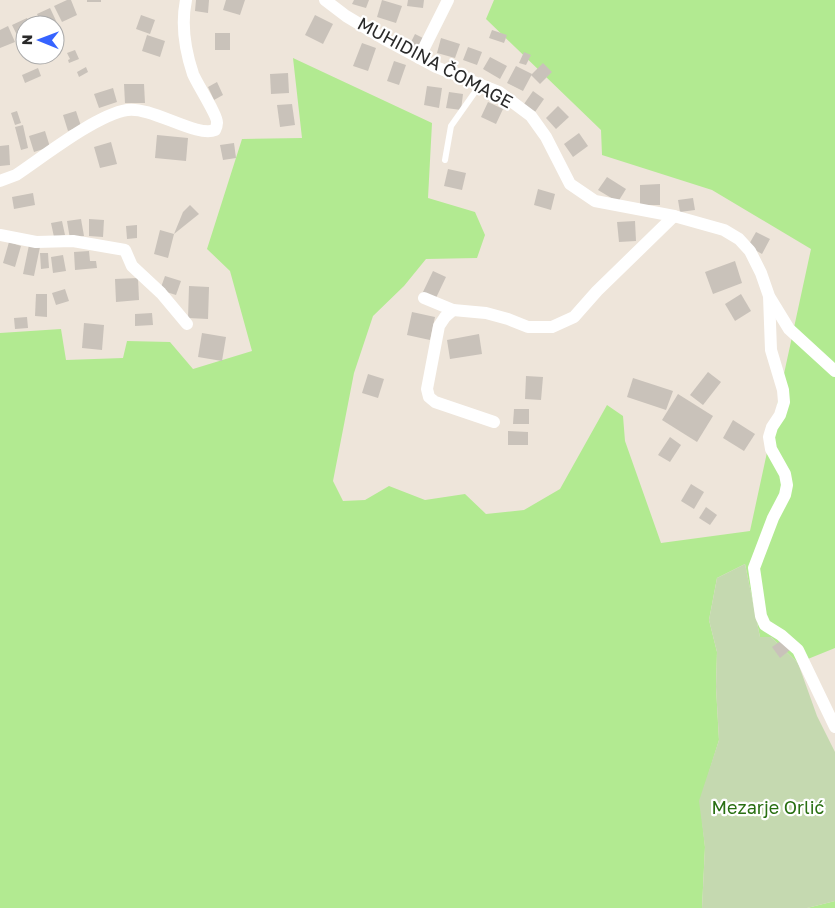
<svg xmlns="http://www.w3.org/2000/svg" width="835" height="908" viewBox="0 0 835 908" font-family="'Golos Text',sans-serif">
<rect width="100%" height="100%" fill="#eee5da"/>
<g fill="#b2ea91">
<polygon points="494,0 835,0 835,648 798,663 771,637 760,637 745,564 717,578 709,620 717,652 716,687 719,740 700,801 705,847 702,908 0,908 0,333 61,329 66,360 123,358 127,341 170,342 193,369 252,351 230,271 207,249 242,139 302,138 293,58 432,123 428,198 475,212 485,235 477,258 426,259 404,286 373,316 354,373 333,481 343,501 365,500 389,486 425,500 465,494 486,514 524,510 560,489 607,405 623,416 625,441 661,543 750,531 811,249 712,190 602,155 601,130 486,19"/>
<polygon points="835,901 835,908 807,908"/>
</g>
<polygon fill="#c5d9b0" points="745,564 760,637 771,637 798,663 817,716 835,752 835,901 807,908 702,908 705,847 699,801 719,740 716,687 717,652 709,620 717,578"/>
<g fill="#c9c2ba">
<polygon points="67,0 71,0 77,15 62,22 54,6"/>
<rect x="87" y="0" width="14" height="2"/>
<polygon points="196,0 209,0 208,13 195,11"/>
<polygon points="226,0 245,0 240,15 223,10"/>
<polygon points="354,0 369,0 366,8 352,4"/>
<polygon points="382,0 402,6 396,23 377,17"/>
<polygon points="408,0 424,0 423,8 407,6"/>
<polygon points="50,8 58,25 55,26 42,25 37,14"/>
<polygon points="141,15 155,20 150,34 136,29"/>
<polygon points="315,15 333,24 323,44 305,35"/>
<polygon points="27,18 30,25 25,25 25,36 19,39 12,25"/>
<polygon points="8,26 15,42 0,48 0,30"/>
<polygon points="492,30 507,35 504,43 489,38"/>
<rect x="215" y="33" width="15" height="17"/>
<polygon points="415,34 423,38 418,50 409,46"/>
<polygon points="147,35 165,41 160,57 142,51"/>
<polygon points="441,38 460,44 455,58 437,53"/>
<polygon points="362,43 376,48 368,71 353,66"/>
<polygon points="468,47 482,52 477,65 463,60"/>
<polygon points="75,50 79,59 69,63 68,60 70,59 67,53"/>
<polygon points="524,52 531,55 526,65 519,63"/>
<polygon points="490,57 507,66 500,79 483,69"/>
<polygon points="394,61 406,65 399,85 387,81"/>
<polygon points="543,63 552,72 540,84 531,75"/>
<polygon points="516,66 532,74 523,91 507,83"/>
<polygon points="86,67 88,72 79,77 77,72"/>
<polygon points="38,68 41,76 25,83 22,75"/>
<polygon points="288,73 289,93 271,94 270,74"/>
<polygon points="217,82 223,95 214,100 208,87"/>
<polygon points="124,84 144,84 145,103 125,103"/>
<polygon points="427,86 442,88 439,108 424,105"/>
<polygon points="113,88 117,102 99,108 94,94"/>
<polygon points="533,91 544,99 535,112 524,104"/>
<polygon points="449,92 463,94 461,110 446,108"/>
<polygon points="488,102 503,109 496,124 481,117"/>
<polygon points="292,104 295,125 280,127 277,105"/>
<polygon points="558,106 569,117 556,129 546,118"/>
<polygon points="17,111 21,123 15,125 11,113"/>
<polygon points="76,111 81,126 68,131 63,115"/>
<polygon points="23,125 28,148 21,150 15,127"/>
<polygon points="45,131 50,147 34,152 29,136"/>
<polygon points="579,133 588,146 573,157 564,144"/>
<polygon points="157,135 188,138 186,161 155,158"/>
<polygon points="111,142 117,164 100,168 94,147"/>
<polygon points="234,143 236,158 223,160 220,145"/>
<polygon points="9,145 10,165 0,166 0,146"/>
<polygon points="448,169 466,173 462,190 444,186"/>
<polygon points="607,177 626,189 618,202 598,190"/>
<polygon points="660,184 660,205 640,205 640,185"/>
<polygon points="538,189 555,194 551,210 534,205"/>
<polygon points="33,193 35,205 14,209 12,197"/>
<polygon points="693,198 695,210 680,212 678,200"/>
<polygon points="190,205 199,214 174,234 183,212"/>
<polygon points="81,219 84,236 70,239 67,221"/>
<polygon points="89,219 104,220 103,237 89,236"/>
<polygon points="62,221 65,235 54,237 51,223"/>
<polygon points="635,221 636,241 619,242 617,222"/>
<polygon points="137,225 137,238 127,239 126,226"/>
<polygon points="160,230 174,234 168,258 154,254"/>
<polygon points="756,232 770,239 762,254 748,246"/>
<polygon points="9,242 21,246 15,267 3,263"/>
<polygon points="29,245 40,247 34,276 23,274"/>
<polygon points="89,251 90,261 96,261 97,268 75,270 74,252"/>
<polygon points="40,253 48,253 49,268 41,269"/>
<polygon points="63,255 66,271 53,273 51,257"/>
<polygon points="735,261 742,283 713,294 705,272"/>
<polygon points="433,271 446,277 435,300 422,294"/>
<polygon points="165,276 181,281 176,295 160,290"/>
<polygon points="138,278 139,300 116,302 115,279"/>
<polygon points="189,286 209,287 208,319 188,318"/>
<polygon points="65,289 69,301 56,305 52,293"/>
<polygon points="36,294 47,294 47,317 35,316"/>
<polygon points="741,294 751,311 735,321 725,304"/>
<polygon points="412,312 435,317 430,340 407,335"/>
<polygon points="152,313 153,325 135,326 135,314"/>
<polygon points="27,317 28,328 15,329 14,318"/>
<polygon points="84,323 104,325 102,350 82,348"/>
<polygon points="202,333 226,337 222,361 198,357"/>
<polygon points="479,334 482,354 450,359 447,340"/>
<polygon points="708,372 721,382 703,405 690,395"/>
<polygon points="368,374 384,379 378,398 362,393"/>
<polygon points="526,376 543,377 541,400 525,399"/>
<polygon points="633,378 673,391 666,410 627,397"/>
<polygon points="678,394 713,416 697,442 662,420"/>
<polygon points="514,409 529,409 529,424 513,424"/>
<polygon points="733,420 755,434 744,451 723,438"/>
<polygon points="508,431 528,432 528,445 508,445"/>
<polygon points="670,437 681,445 670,462 658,455"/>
<polygon points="691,484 704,492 694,509 681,501"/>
<polygon points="706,507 717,515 710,525 699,518"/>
<polygon points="782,640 790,650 780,658 772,647"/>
</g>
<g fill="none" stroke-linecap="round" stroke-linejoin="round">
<polyline stroke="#fff" stroke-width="6" points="445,160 451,126 480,85"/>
<g stroke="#fff" stroke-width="12">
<polyline points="325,0 346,16 386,40 436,67 499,92 531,116 546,137 570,184 595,201 674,216 724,230 739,239 750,251 761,273 769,296 771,350 783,390 784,402 780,415 772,427 769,437 771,449 785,474 787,485 785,495 773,518 754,568 761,616 765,625 781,635 798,650 835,727"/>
<polyline points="419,58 448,0"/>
<path d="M0 181 16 175C43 157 96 115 127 110 151 106 197 138 215 130 216 128 217 125 217 123 218 116 197 84 193 74 185 50 181 24 186 0"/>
<polyline points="0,235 36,242 73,241 125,250 132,266 161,293 187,324"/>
<polyline points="424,298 453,310 486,313 508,319 528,327 552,327 574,317 597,291 674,216"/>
<polyline points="770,298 789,329 835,371"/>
<polyline points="453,310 445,317 439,326 427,389 429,397 435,402 494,422"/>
</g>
</g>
<g text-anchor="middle" stroke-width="4.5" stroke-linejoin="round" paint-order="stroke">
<g font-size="18" fill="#2a2a2a" stroke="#fff">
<text transform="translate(435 63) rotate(28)" y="6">MUHIDINA ČOMAGE</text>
</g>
<g font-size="18" fill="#296f12" stroke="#fff">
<text x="768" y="814">Mezarje Orlić</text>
</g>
</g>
<g transform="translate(40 40) rotate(271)"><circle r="24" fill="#ffffff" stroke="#aaaaaa"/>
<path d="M0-4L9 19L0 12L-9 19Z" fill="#3663ff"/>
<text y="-8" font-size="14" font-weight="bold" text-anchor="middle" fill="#2a2a2a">N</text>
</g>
</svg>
